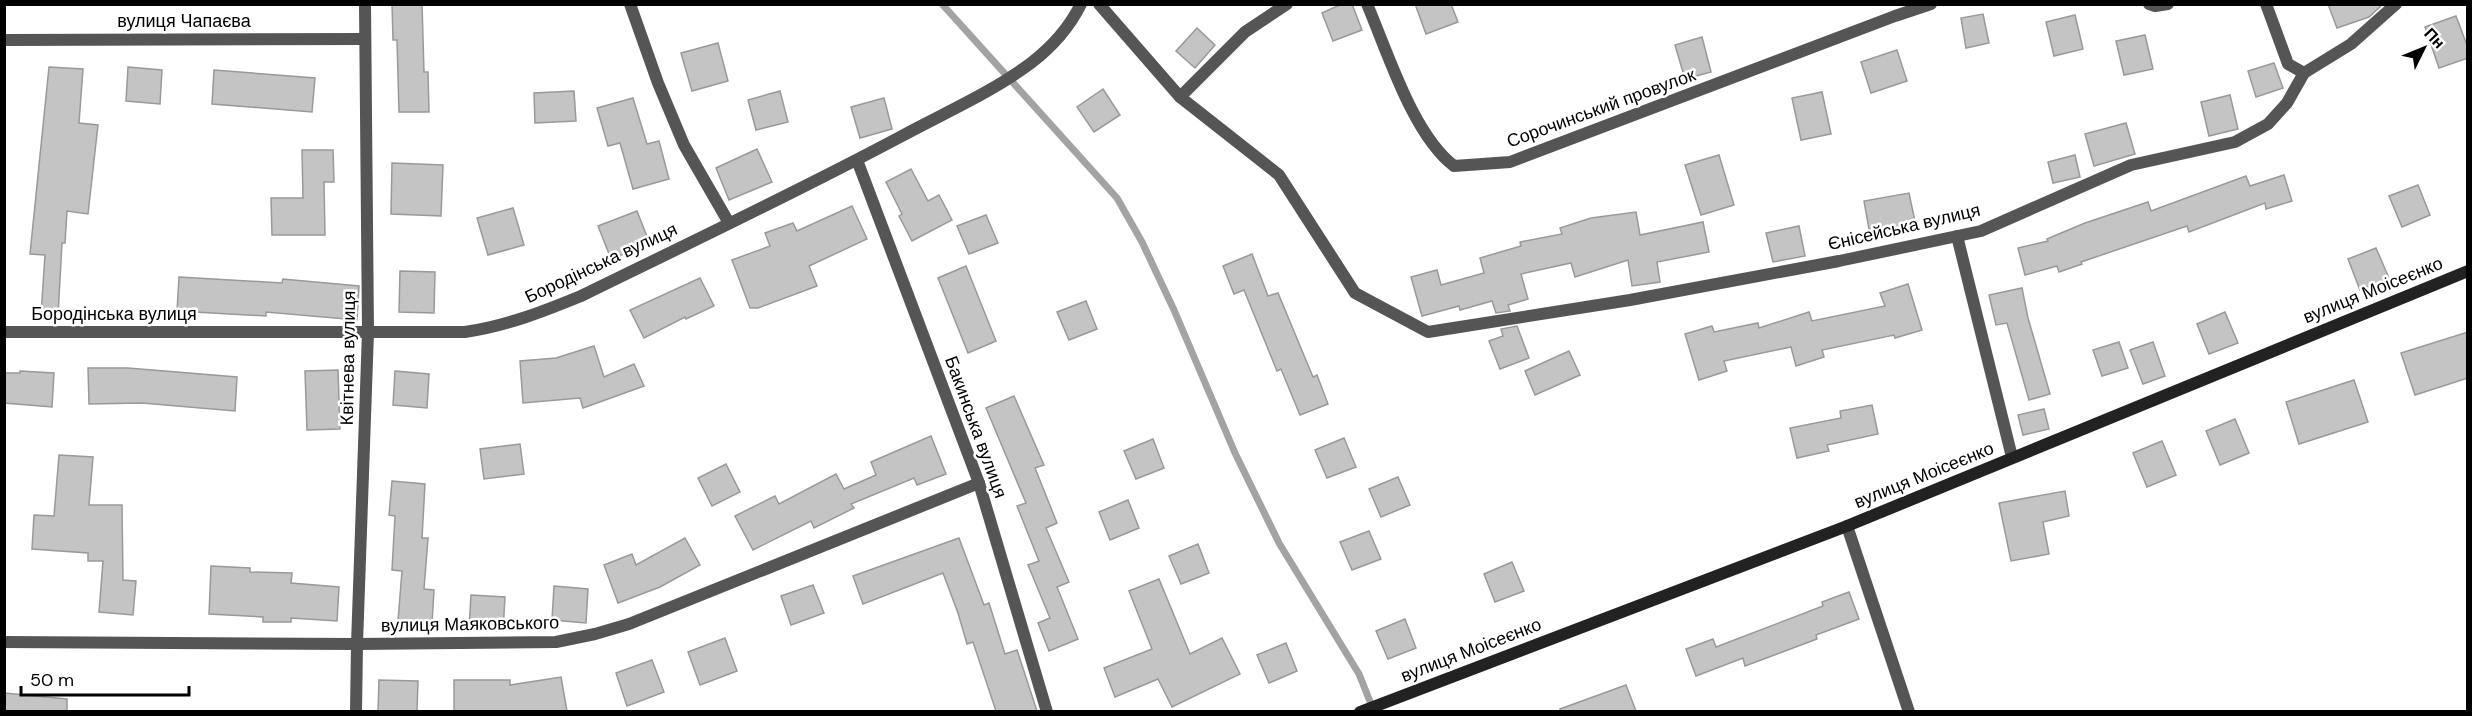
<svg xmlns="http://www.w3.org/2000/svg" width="2472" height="716" viewBox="0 0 2472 716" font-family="'DM Sans',sans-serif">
<rect width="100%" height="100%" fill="#fff"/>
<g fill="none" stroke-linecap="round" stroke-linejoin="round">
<polyline stroke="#a3a3a3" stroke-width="7" points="942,4 1117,198 1142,242 1174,310 1235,453 1279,543 1359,674 1373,709"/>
</g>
<g fill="#c4c4c4" stroke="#999" stroke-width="1.5">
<polygon points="392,4 422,4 424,72 428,72 429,112 399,112 397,40 393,40"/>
<polygon points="1342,4 1352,4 1362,30 1333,41 1322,13"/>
<polygon points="1415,4 1451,4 1458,22 1426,34"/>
<polygon points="2328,4 2383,4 2369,17 2337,28"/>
<polygon points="1983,14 1989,43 1966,48 1961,18"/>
<polygon points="2075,15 2083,49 2054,56 2046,22"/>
<polygon points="2456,16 2468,48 2468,58 2439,68 2425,27"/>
<polygon points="1197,28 1215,45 1195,68 1176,51"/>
<polygon points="2145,35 2153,69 2124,75 2116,41"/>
<polygon points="1702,37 1711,72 1685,79 1675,45"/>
<polygon points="718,43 728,81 692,91 681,53"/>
<polygon points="1897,50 1907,81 1871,93 1861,62"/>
<polygon points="2274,63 2283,88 2256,97 2248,71"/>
<polygon points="49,67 83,69 79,123 98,125 88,214 67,211 65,243 62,243 58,316 41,315 45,255 30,254"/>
<polygon points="128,67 162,70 160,104 126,101"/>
<polygon points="214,70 315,78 312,112 212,104"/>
<polygon points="1103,89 1120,115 1094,132 1077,107"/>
<polygon points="574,91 576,121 535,123 534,93"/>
<polygon points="780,91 788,122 756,130 748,100"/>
<polygon points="1822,92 1831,134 1801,140 1792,98"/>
<polygon points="2230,95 2238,129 2209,136 2201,102"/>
<polygon points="633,98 647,144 659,141 669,179 633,189 620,143 608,146 597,108"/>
<polygon points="884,98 892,129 860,138 851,107"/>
<polygon points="2126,123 2135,154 2094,166 2085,134"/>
<polygon points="757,149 772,182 729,200 716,168"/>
<polygon points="302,150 333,150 334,182 324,182 325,235 272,235 271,198 303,198"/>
<polygon points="1719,155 1734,205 1701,215 1685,165"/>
<polygon points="2075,155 2080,177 2053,183 2048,162"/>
<polygon points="392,163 443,165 441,216 391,214"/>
<polygon points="911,169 928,201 939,195 952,220 912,241 899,216 902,214 886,182"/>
<polygon points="2284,175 2292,201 2266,209 2265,203 2189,232 2187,226 2081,262 2082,264 2059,272 2057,266 2025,275 2018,248 2048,241 2047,239 2085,223 2148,202 2151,211 2246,176 2250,186"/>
<polygon points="2418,185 2430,215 2402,227 2389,196"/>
<polygon points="1909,193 1917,231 1871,240 1864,201"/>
<polygon points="852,206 867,239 809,266 817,286 758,308 750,308 732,260 770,246 765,233 793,223 797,231"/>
<polygon points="513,208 524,245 488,255 477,218"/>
<polygon points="637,211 650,244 611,259 598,226"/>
<polygon points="1636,212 1640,235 1703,222 1709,252 1657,262 1660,282 1632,286 1628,260 1575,277 1571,263 1521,274 1528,299 1508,305 1510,311 1496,313 1492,301 1460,310 1459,306 1422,316 1411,277 1437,270 1441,285 1484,273 1480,258 1521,246 1520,242 1562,234 1560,228 1591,218"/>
<polygon points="986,215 998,243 969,254 957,226"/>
<polygon points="1799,226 1805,256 1773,262 1766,233"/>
<polygon points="2376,248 2389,278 2360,290 2348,259"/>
<polygon points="1252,254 1268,296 1278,293 1313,377 1317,375 1328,404 1300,415 1281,369 1277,371 1244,290 1234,294 1223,266"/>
<polygon points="966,266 996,341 968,353 938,278"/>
<polygon points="400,271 435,272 434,313 399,312"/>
<polygon points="179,277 282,283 283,279 359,286 357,320 266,312 266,316 177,311"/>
<polygon points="700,278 714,306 686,319 685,317 644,338 630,310"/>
<polygon points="1908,284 1922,330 1895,338 1894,335 1822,350 1824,357 1796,366 1791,347 1724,361 1727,371 1699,380 1685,334 1712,326 1714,332 1758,323 1759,328 1809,312 1812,321 1885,306 1880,293"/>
<polygon points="2022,288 2028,318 2050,394 2029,400 2007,323 1996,325 1989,295"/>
<polygon points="1086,301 1097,329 1069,340 1057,312"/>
<polygon points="2225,312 2238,343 2209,354 2197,324"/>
<polygon points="1517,326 1529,358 1500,369 1489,341 1503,336 1501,329"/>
<polygon points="2468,332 2468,378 2415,395 2401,353"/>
<polygon points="2119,342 2128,368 2102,376 2093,350"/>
<polygon points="2153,342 2165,376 2143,384 2130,350"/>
<polygon points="594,346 604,377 634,364 644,386 583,408 580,398 523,403 520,361 556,358"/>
<polygon points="1569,351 1580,375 1535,395 1525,371"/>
<polygon points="88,368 128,368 237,377 235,411 142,403 89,404"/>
<polygon points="338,370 340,429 307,430 305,371"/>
<polygon points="20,371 54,373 52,407 4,403 4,373 20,373"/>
<polygon points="395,371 429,374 427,408 393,405"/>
<polygon points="2354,380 2368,422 2299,444 2286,402"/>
<polygon points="1014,396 1044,465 1035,468 1057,523 1046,528 1069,582 1057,587 1078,639 1049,651 1038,623 1050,618 1028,565 1039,561 1017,506 1026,503 986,408"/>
<polygon points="1872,405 1878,434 1827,445 1829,451 1797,458 1790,428 1841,418 1840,411"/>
<polygon points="2044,409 2049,429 2023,435 2018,415"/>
<polygon points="2235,419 2249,453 2220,465 2206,431"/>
<polygon points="931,436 946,474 917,485 914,478 851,504 854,508 814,528 811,521 753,550 735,516 775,496 779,504 836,474 844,489 876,475 871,462"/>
<polygon points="1344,438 1356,467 1327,478 1315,450"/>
<polygon points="1153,439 1164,468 1136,479 1124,451"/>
<polygon points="2162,441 2176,475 2147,487 2133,453"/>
<polygon points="520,444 524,474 484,479 480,449"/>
<polygon points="59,455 93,457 89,505 122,505 123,580 136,581 133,615 99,612 103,561 88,561 88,553 32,549 34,515 54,516"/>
<polygon points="726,464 740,492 712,506 698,478"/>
<polygon points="1398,477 1410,505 1381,517 1369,489"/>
<polygon points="392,481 425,484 422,538 428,538 424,589 434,590 432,624 398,621 402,571 392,570 395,516 389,515"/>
<polygon points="2065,491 2069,516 2043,522 2049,554 2011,561 1999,503"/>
<polygon points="1128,500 1139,528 1110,540 1099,512"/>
<polygon points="1369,531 1381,559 1352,570 1340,542"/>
<polygon points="685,538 700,565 660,587 618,603 604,565 632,554 636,565"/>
<polygon points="959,538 984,605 989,603 1005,654 1017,650 1037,711 996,711 973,642 967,644 958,613 943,573 863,604 853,576"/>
<polygon points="1198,544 1209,573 1181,584 1169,556"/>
<polygon points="1512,562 1524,591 1495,602 1484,574"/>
<polygon points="211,566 250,568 250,572 292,573 291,583 339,587 337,621 291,618 291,622 263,622 263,617 209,614"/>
<polygon points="1159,579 1190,654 1222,638 1240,674 1172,707 1158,679 1115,697 1104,668 1152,649 1129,591"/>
<polygon points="813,585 824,613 791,625 781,596"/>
<polygon points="554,586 588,589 586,623 552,620"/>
<polygon points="1849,592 1859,619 1816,635 1817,639 1745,666 1743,658 1696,676 1686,649 1713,639 1716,647 1823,606 1822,602"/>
<polygon points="471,595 505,597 503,631 469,629"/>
<polygon points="1405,619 1416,648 1388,659 1376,631"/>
<polygon points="725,638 737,671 700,685 688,652"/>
<polygon points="1286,643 1297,671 1269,683 1257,655"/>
<polygon points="652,660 664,692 627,706 616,673"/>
<polygon points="561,677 567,711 454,711 454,680 510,680 510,685"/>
<polygon points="379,680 418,681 417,711 378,711"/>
<polygon points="1626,685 1636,711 1561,711 1560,709"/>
<polygon points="4,693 67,699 67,711 4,711"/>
</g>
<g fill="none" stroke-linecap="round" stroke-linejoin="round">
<g stroke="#555" stroke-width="12">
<polyline points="630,4 658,83 684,145 729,223"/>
<polyline points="1099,4 1180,97 1279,175 1355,293 1428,332 1630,300 1839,261 1981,231 2131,165 2235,142 2268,124 2287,103 2304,73 2351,44 2396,4"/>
<path d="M1367 4C1388 53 1413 135 1454 166L1510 162 1895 16 1931 4"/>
<polyline points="2149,4 2155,6 2168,4"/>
<polyline points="2266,4 2288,64 2304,73"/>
<polyline points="4,40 364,39"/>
<polyline points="1180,97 1245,32 1287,4"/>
<polyline points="857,160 979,483 1047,712"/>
<polyline points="1957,236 2012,457"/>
<path d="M4 332H465C506 326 542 312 581 296 687 244 795 193 900 137 944 113 991 93 1031 63 1052 47 1069 28 1081 4"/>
<polyline points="1847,526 1909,712"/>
<polyline points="4,642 357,644 556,642 595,634 629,624 979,483"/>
<polyline points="356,712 357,644 368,332 365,4"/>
</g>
<polyline stroke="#222" stroke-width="12" points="1360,712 1847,526 2468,271"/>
</g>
<g text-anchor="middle" stroke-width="5" stroke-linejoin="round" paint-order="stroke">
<g font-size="18" fill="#000" stroke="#fff">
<text x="184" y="27">вулиця Чапаєва</text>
<text transform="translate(1601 108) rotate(-20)" y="6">Сорочинський провулок</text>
<text transform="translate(1904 227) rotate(-13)" y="6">Єнісейська вулиця</text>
<text transform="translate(601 263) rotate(-25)" y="6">Бородінська вулиця</text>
<text transform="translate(2373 290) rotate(-22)" y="6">вулиця Моісеєнко</text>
<text x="114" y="320">Бородінська вулиця</text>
<text transform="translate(348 358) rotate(-89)" y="6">Квітнева вулиця</text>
<text transform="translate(976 427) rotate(70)" y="6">Бакинська вулиця</text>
<text transform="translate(1924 475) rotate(-22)" y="6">вулиця Моісеєнко</text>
<text transform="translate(470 624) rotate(-1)" y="6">вулиця Маяковського</text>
<text transform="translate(1471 650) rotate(-21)" y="6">вулиця Моісеєнко</text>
</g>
</g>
<rect width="2472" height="716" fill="none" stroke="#000000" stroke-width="12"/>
<g transform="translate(2424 48) rotate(47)" stroke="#ffffff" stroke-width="4.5" paint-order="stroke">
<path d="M0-4.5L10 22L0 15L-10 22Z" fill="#000000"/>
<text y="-9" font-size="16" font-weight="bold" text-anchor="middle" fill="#000000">Пн</text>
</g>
<path d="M21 686v9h168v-9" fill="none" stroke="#000000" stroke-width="3"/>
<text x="30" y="686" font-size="18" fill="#000000" stroke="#ffffff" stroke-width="4.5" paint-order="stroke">50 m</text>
</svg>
